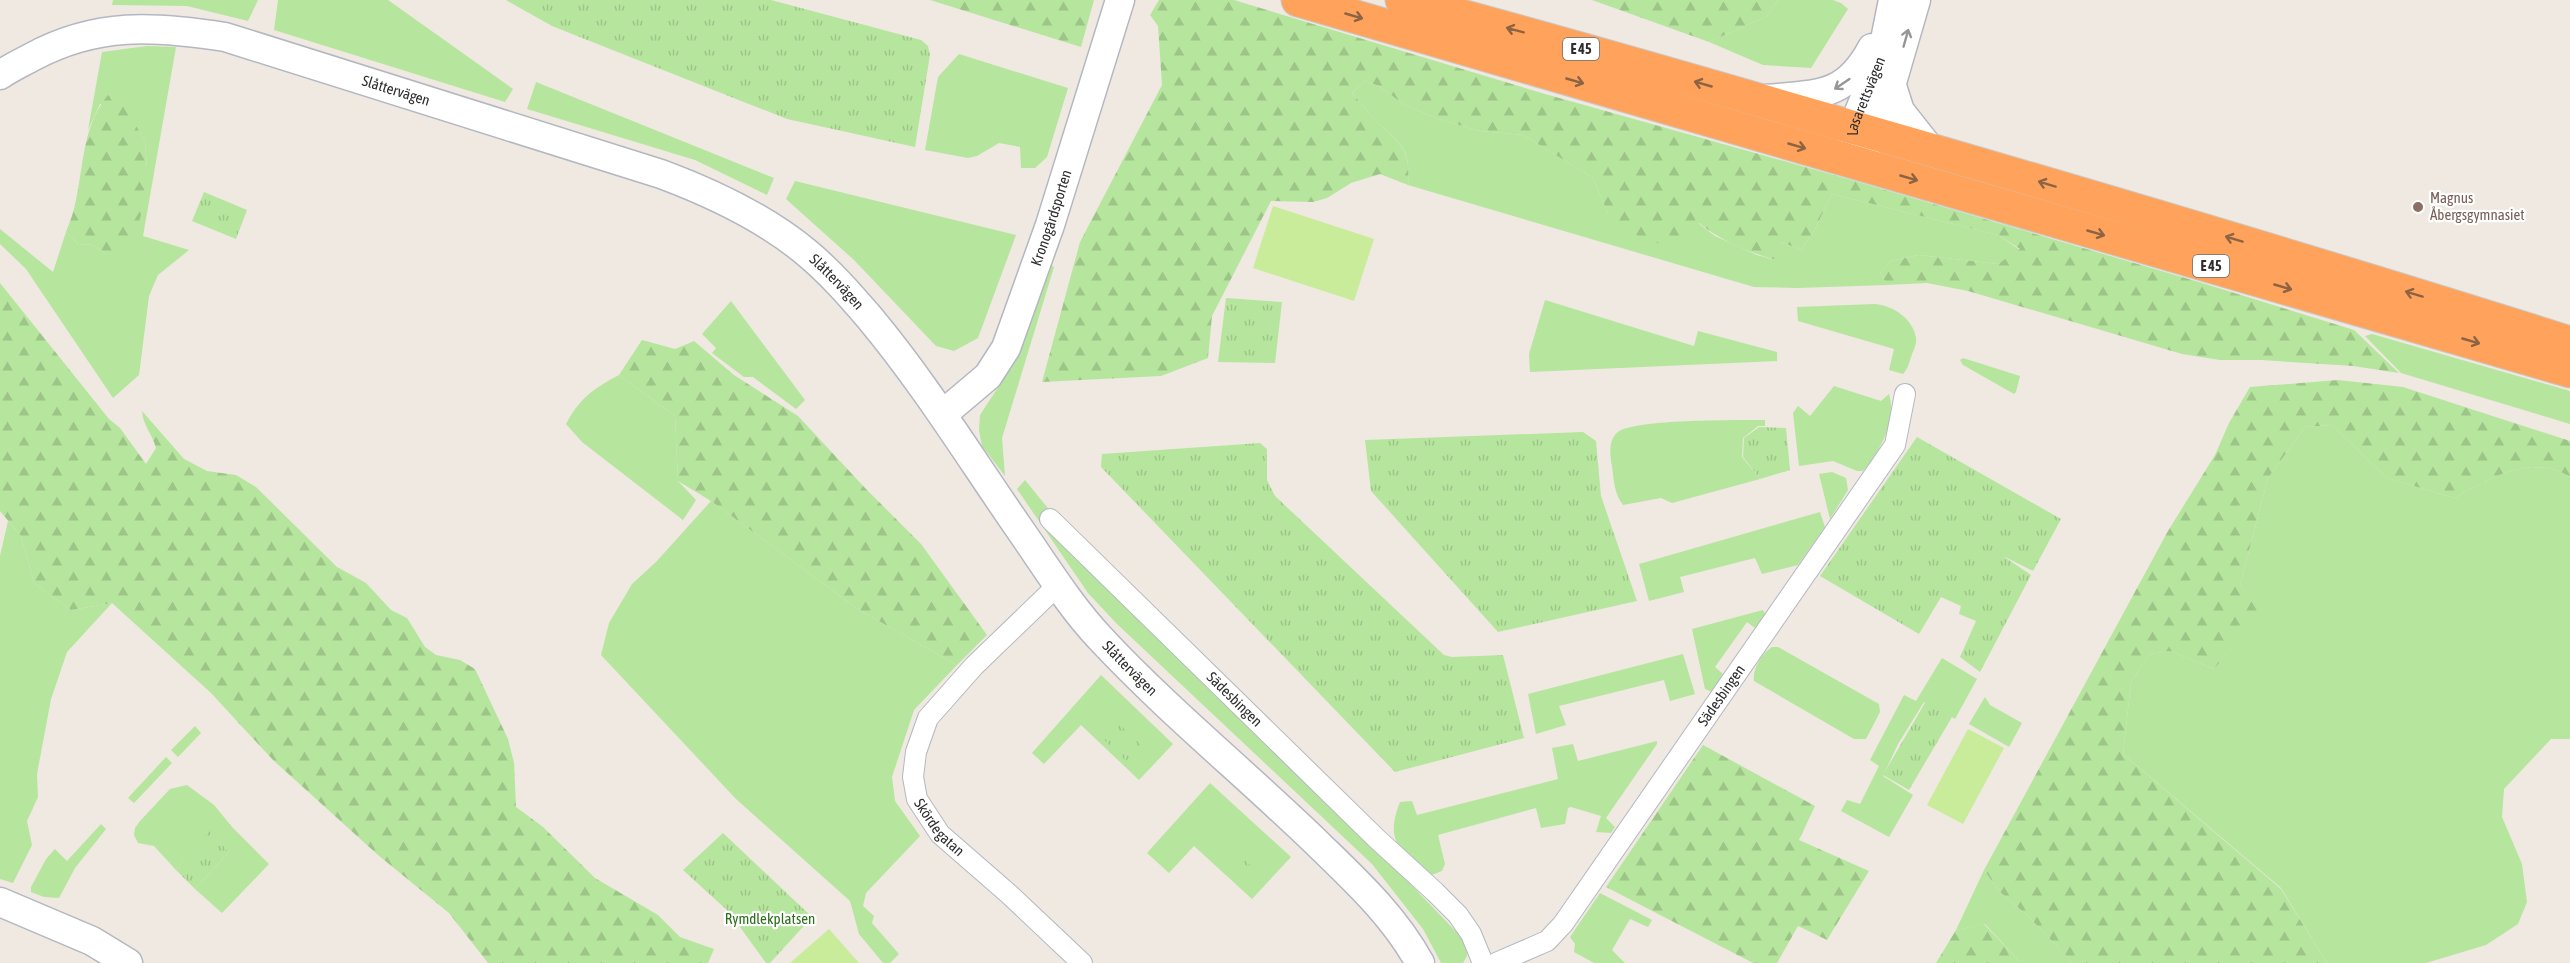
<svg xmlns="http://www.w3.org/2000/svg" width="2570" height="963" viewBox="0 0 2570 963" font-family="'Asap Condensed',sans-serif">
<defs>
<pattern id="forest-firs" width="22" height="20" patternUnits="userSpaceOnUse" patternTransform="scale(1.5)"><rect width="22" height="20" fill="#b6e59e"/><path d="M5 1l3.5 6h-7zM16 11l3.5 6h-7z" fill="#9dc588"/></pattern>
<pattern id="park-tufts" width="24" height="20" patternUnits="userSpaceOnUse" patternTransform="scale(1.5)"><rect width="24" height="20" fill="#b6e59e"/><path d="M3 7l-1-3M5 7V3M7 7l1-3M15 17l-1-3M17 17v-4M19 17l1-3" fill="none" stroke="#9dc588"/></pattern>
</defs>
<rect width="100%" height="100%" fill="#efe9e1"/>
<g fill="#b6e59e">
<polygon points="113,0 258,0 248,21 187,6 112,5"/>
<polygon points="278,0 388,0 513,89 505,102 274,30"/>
<polygon points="1778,0 1833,0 1841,3 1848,9 1811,68 1763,65 1709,42 1767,16"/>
<polygon points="147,46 176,47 143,236 189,250 158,275 149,296 139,375 113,398 26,269 0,244 0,229 53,272 66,232 79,245 92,244 106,254 147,169 145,142 136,125 136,108 100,104 88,130 102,52"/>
<polygon points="959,54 1068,88 1047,157 1035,168 1021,168 1020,147 999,143 977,156 968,158 925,150 938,77"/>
<path d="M1365 81 1379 86 1403 104 1438 119 1480 131 1523 135 1593 178 1608 214 1698 223 1715 236 1757 255 1775 260 1782 242 1801 250 1814 231 1832 194 1998 235 2020 250 1998 264 1919 255 1891 261 1880 273 1887 285 1797 288 1754 287 1408 185C1411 149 1401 144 1377 122 1368 113 1360 102 1352 93Z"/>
<polygon points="536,82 774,178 767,195 695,160 527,109"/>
<polygon points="795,181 1016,235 978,338 954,351 936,346 854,260 786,199"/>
<polygon points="1050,264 1054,267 1002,438 1005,476 982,446 979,430 980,415 1012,366"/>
<polygon points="1545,300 1694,346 1698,331 1777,352 1777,361 1530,372 1529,354"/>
<polygon points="731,301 805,400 796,409 753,377 744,377 712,353 716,348 702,334"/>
<path d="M1874 304C1892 305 1913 318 1916 338 1917 344 1913 351 1911 357 1909 363 1908 369 1903 374L1889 370 1894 349 1798 321 1797 307Z"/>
<polygon points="2372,334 2570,391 2570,424 2401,373 2365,336"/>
<polygon points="1963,358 2020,376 2016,392 2014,394 1963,365 1960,360"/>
<path d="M619 375 675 416 678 481 696 500 683 520 582 442 566 424C580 398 593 389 619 375Z"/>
<path d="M1834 386 1881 401 1889 394C1897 420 1880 452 1863 471H1857L1833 461 1799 466 1793 413 1798 406 1810 416Z"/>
<path d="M1765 420V426H1758L1743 438 1742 457 1760 479 1672 503 1661 498 1623 505C1614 493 1614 481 1612 466 1610 454 1608 440 1618 432 1634 419 1740 420 1765 420Z"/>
<path d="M2332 425 2387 478 2454 498C2489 478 2532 453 2570 477V739H2551L2504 789 2502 817 2522 864 2527 902 2518 924 2486 945 2426 963H2327L2281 888 2123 754 2131 682 2150 654 2170 651 2214 669 2263 611 2240 585 2268 478 2305 427Z"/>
<polygon points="1832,472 1846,478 1848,490 1830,519 1819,474"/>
<polygon points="1025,480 1116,592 1371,843 1467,943 1467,956 1463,963 1441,963 1423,929 1372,864 1117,624 1088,593 1017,489"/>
<polygon points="711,501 859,610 957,665 914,710 892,777 895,801 920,836 866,893 863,906 874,916 872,923 899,954 890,963 883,963 859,934 850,901 736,799 601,655 609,623 632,584 656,562"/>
<polygon points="1820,512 1825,527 1798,565 1762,574 1755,558 1680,577 1684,592 1649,601 1639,564"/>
<polygon points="8,521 21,536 34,583 71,610 112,603 67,652 51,699 37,774 38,797 27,821 32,845 13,883 0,879 0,556"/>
<polygon points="1763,610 1765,614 1755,628 1747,622 1715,667 1723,674 1712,692 1705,689 1692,629"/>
<path d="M1772 647H1778L1879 704 1880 712 1866 739H1854L1754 681C1752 669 1762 653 1772 647Z"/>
<polygon points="1683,654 1695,694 1670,701 1664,680 1559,706 1566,725 1536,734 1528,694"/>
<polygon points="1942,658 1977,679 1955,719 1924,702 1898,744 1883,776 1913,795 1889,837 1841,811 1847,800 1860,804 1879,766 1870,760 1904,695 1916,701"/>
<polygon points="1101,675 1173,744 1139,780 1081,725 1044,764 1032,753"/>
<polygon points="1985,697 1990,705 2022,723 2009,747 1969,724"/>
<polygon points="195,726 201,733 178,757 171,750"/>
<path d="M1657 741V744L1606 818 1615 827 1611 833 1596 832 1601 816 1571 807 1568 808 1565 824 1541 828 1536 808 1438 835 1445 864 1442 871 1429 876C1401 850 1384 843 1400 802L1412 801 1417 815 1558 779 1552 748 1573 744 1578 761Z"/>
<polygon points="166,757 172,763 134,803 128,798"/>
<polygon points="1210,783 1291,857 1252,899 1194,846 1169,873 1147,853"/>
<polygon points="187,785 214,805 233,828 269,864 222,913 195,889 229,852 209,832 176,870 154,846 138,843 134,835 135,828 140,821 170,789"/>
<polygon points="101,824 106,829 75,868 59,898 44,897 31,892 31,887 46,859 55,849 67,861"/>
<polygon points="1984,870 1999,891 2029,917 2073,963 2021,963 1985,924 1956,930"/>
<polygon points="1600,893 1652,920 1648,927 1630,919 1612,950 1625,963 1594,963 1574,952 1575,944 1570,937"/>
</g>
<g fill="url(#forest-firs)">
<polygon points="930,0 1094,0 1081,47"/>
<path d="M1159 0H1234L1545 94 1848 179 2199 282 2354 330 2399 373 2353 366 2261 360H2220L2182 354 1968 291 1927 283 1887 285 1880 273 1891 261 1919 255 1998 264 2020 249 1998 235 1832 194 1814 231 1801 250 1782 242 1776 260C1748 252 1721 241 1699 223L1678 245 1646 242 1608 214 1593 178 1523 135 1480 131 1438 119 1403 104 1379 86 1365 81 1352 93C1360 102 1368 113 1377 122 1401 144 1411 150 1408 185L1380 174 1351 183 1327 198 1313 202 1271 201 1212 316 1208 358 1161 376 1042 382 1080 242 1162 85 1158 26 1150 15Z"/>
<polygon points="1592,0 1778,0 1767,16 1709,42"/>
<path d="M110 93H125L136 108V125L145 142 147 169 141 215 134 238 122 253 106 254 92 244 79 245 66 232C70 222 74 211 76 200 84 163 83 122 110 93Z"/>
<path d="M0 283 109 419 120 428 146 464 156 448C152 433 143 426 142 411L184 459 207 471 236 475 256 487 337 567 366 583 391 610 407 618 425 647 436 655 460 660 475 669 508 739 514 763 516 807 543 827 595 878 658 915 680 937 714 949 708 963H488L449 913 378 855 273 760 211 693 112 603 71 610 34 583 21 536 0 511Z"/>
<polygon points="642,340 675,349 694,341 734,375 798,416 865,488 921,544 987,635 957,665 859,610 711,501 678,481 675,416 619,375"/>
<path d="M2338 380 2403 387 2570 441V477C2532 453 2489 478 2454 498L2387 478 2332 425 2305 427 2268 478 2240 585 2264 611 2214 669 2170 651 2150 654 2131 682 2123 754 2281 889 2327 963H2073L2029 917 1999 891 1984 870 2168 531 2215 455 2229 423 2250 387Z"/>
<polygon points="1703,745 1815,806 1799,840 1869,871 1827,940 1798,926 1777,963 1753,963 1606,887"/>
<polygon points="1984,924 2021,963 1936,963 1956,930"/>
</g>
<g fill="url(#park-tufts)">
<polygon points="506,0 771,0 921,40 928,46 930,55 915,147 787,119 552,26"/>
<polygon points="204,192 247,210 236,239 192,221"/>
<polygon points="1226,298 1282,302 1275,363 1218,362"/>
<polygon points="1759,427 1786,428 1790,470 1760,479 1743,457 1744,438"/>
<polygon points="1583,432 1596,441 1601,496 1637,601 1498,632 1371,491 1365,440"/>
<polygon points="1917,437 2061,519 2033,571 2003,556 2031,575 1980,672 1960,657 1976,621 1959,614 1961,606 1941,597 1919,634 1820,576"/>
<polygon points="1260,443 1267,449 1267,480 1275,496 1444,655 1452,657 1503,655 1524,738 1395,772 1101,467 1102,454"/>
<polygon points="1926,701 1952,717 1909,790 1883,775"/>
<polygon points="1112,717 1141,745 1126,761 1097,733"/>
<polygon points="209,831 229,852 195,889 176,870"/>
<polygon points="723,833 812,917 770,963 766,963 729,912 683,870"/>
<polygon points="1236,851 1255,870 1248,877 1229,858"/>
</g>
<g fill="#c9ec9a">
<polygon points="1273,206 1374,239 1354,301 1253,268"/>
<polygon points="1968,729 2004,748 1963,824 1927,805"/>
<polygon points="829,929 859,963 790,963"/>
</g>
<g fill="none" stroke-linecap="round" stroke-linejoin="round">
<g stroke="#b4b7c1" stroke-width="22">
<g id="street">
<path id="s1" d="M1050 519 1376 838 1435 892 1458 915 1471 934 1483 963"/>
<path id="s2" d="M1058 585 974 666 928 718 916 752 913 777 917 799 940 834 1010 895 1082 963"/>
<path id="s3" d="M1496 963 1547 941 1563 924 1895 445 1905 394"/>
</g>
</g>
<g stroke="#b4b7c1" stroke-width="31">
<g id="secondary">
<path id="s4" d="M0 75C10 68 21 63 32 57 97 22 154 26 225 37L661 174C712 193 764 217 807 253 830 272 850 295 869 317 925 384 971 459 1021 531 1046 567 1070 606 1100 638 1169 712 1247 775 1319 845 1357 882 1394 916 1420 963"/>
<polyline points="1892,86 1900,111 1930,149"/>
<path d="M1765 99C1816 94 1845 99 1872 48"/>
<path id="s5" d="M1853 148V127L1882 55 1893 0"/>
<polyline points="1862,152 1877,134 1916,0"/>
<path id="s6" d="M943 414 988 376 1006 348 1050 225 1120 0"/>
<polyline points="0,902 92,941 128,963"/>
</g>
</g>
<g stroke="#c9c9c9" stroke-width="35">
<g id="highway">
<polyline points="1298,0 2570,371"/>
<path d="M1402 0C1554 40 1704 84 1855 128 2094 197 2333 268 2570 343"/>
</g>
</g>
<use href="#street" stroke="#fff" stroke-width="20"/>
<use href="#secondary" stroke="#fff" stroke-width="28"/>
<use href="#highway" stroke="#ffa35c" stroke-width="33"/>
</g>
<defs><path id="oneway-shaft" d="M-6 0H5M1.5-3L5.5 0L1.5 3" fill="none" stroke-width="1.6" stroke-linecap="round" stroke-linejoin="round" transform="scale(1.5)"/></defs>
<g stroke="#8c6343">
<use href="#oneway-shaft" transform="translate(1354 16) rotate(16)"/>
<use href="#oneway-shaft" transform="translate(1515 30) rotate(-165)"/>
<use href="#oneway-shaft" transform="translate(1575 81) rotate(16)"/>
<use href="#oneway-shaft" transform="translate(1703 84) rotate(-164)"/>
<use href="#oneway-shaft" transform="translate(1797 146) rotate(16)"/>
<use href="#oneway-shaft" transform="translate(1909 178) rotate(16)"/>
<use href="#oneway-shaft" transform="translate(2047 184) rotate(-163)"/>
<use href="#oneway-shaft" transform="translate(2096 233) rotate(16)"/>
<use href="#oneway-shaft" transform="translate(2234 239) rotate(-163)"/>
<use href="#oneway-shaft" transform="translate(2283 287) rotate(16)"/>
<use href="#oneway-shaft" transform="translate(2414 294) rotate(-163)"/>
<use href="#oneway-shaft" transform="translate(2471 341) rotate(16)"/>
</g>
<g stroke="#969696">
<use href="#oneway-shaft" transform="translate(1906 38) rotate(-74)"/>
<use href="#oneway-shaft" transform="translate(1842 84) rotate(146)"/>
</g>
<circle fill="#8d6e63" stroke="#fff" stroke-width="2" cx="2418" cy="207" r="6"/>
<g text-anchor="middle" stroke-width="4.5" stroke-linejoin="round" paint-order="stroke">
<g fill="#fff" stroke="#6d6d6d" stroke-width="1.5">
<rect x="1563" y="38" width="36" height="22" rx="4.5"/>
<rect x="2193" y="255" width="36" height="22" rx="4.5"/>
</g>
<g font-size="14" font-weight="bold" fill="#2e2e2e">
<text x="1581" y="54">E 45</text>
<text x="2211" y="271">E 45</text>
</g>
<g font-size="15" fill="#2e2e2e" stroke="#fff">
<text dy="5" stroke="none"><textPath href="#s4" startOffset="414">Slåttervägen</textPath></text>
<text dy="5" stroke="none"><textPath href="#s5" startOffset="54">Lasarettsvägen</textPath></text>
<text dy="5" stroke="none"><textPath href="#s6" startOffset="230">Kronogårdsporten</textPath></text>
<text dy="5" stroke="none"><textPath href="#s4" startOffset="900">Slåttervägen</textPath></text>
<text dy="5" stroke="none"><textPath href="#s4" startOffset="1386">Slåttervägen</textPath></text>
<text dy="5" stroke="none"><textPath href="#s3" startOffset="357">Sädesbingen</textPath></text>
<text dy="5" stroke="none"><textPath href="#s1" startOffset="258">Sädesbingen</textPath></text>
<text dy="5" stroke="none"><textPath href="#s2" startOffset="306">Skördegatan</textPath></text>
</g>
<g font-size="15" fill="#785e54" stroke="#fff" text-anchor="start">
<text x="2430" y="203">Magnus<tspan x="2430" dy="17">Åbergsgymnasiet</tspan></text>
</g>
<g font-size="15" fill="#2c6e1b" stroke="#fff">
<text x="770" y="924">Rymdlekplatsen</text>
</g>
</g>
</svg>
